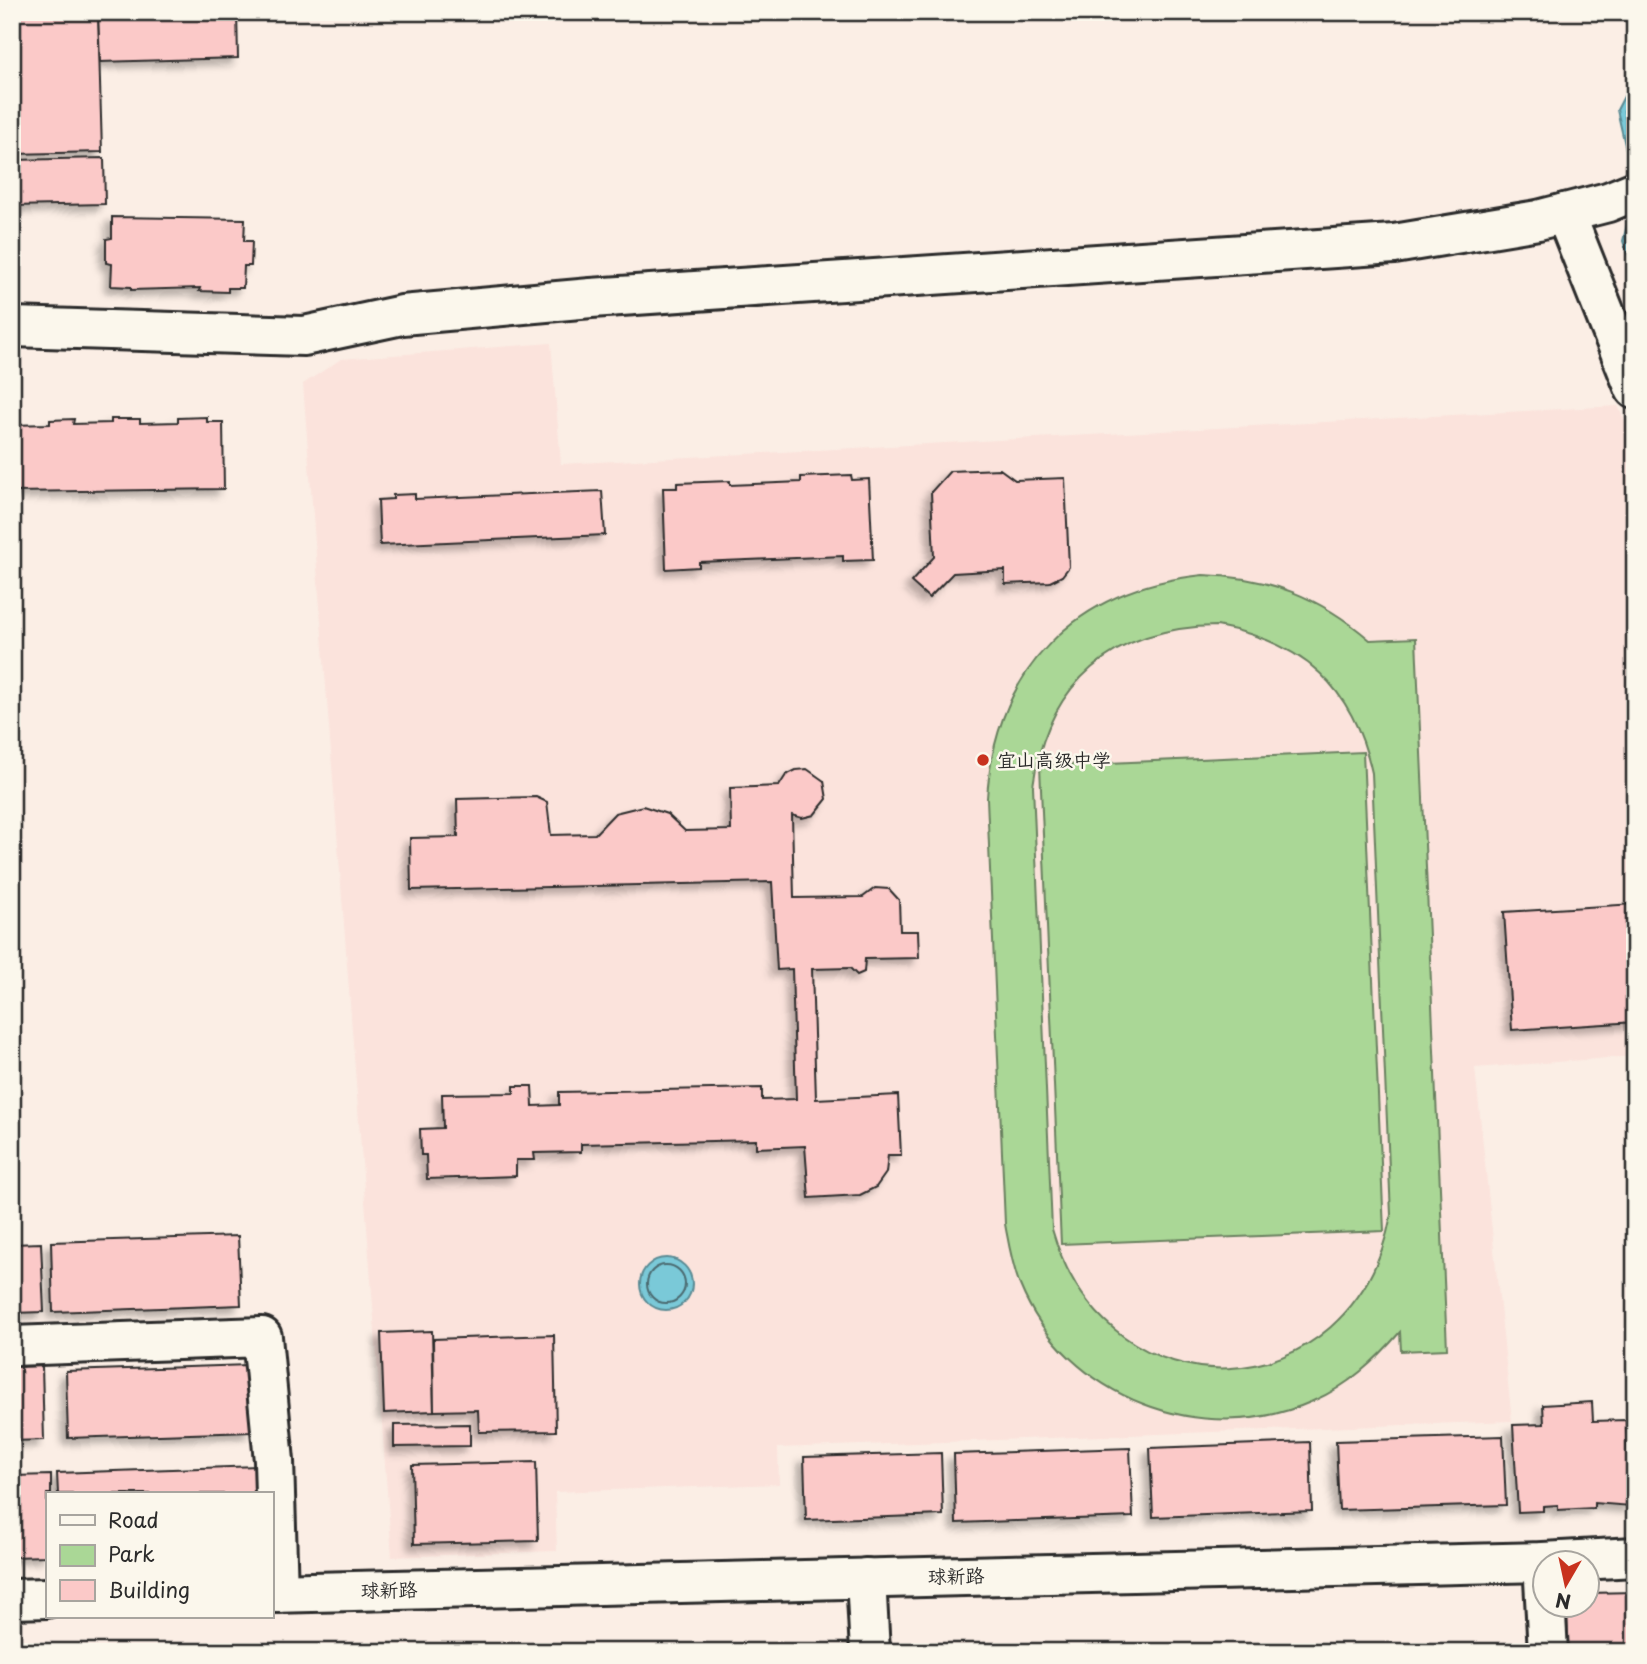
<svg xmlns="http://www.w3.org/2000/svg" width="1647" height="1664" viewBox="0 0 1647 1664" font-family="'Playpen Sans','LXGW WenKai TC',sans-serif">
<defs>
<filter id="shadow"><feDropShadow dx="-6" dy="6" stdDeviation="3.5" flood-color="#0004"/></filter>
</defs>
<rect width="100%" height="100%" fill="#fbeee5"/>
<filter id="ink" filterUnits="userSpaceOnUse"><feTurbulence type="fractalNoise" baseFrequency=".0143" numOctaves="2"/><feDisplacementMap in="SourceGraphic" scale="14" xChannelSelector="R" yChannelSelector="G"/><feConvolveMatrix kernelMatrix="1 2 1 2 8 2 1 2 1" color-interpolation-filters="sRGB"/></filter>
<g filter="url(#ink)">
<polygon fill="#fbe3dc" points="551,343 561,464 1618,406 1635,444 1635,1056 1475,1068 1512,1421 778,1448 779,1484 555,1492 557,1551 392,1557 303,384 341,359"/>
<g fill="#aad796" stroke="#6a8160" stroke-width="2" fill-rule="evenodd">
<path d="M1203 575C1269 577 1320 597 1370 640L1416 638 1447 1349 1401 1351 1400 1332C1375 1361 1348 1386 1313 1401 1204 1450 1066 1398 1020 1285 1012 1265 1009 1245 1005 1224L987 798C995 670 1075 588 1203 575ZM1217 626C1304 642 1353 687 1372 773L1391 1215C1354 1412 1107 1422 1052 1229L1033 786C1047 683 1114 627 1217 626Z"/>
<polygon points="1363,752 1384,1231 1061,1244 1040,766"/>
</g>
<g fill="#7ac9d8" stroke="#5a8a93" stroke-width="2">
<polygon points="1635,75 1635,189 1617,110"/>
<polygon points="1635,193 1635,277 1623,241"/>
<circle cx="666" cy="1284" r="26"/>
</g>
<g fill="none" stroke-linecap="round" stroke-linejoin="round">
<g stroke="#4b6a70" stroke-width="2">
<polyline points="1635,89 1624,111 1635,157"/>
<circle cx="666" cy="1284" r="19"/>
</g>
</g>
<g fill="#fbc9c8" stroke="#2b2b2b" stroke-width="2" filter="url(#shadow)">
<polygon points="12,12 98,12 102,152 12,154"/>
<polygon points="98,12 237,12 238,58 100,62"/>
<polygon points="104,158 105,204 12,206 12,160"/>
<polygon points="112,217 245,219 244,241 252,241 251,266 244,266 243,288 228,288 228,292 199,291 200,288 131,290 131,287 111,286 112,264 106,263 106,239 112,238"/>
<polygon points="207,417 207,422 223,422 224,489 12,492 12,425 50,424 50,420 74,419 73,424 111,423 111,419 140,419 140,423 178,422 178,418"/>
<polygon points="1000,469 1015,480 1065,478 1069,567 1062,576 1050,582 1005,584 1005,570 953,573 929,598 911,582 934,557 931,492 950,471"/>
<polygon points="851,475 852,480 869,479 873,560 843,561 843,556 699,562 699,567 666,569 663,488 677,488 677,483 730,481 730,485 801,482 801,477"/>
<polygon points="602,491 605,535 380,545 378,500 393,499 393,495 415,494 415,499"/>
<polygon points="807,769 824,781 827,799 814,815 802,818 792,815 794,898 863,897 875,888 889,889 899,900 900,931 918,931 919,958 865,959 864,972 857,975 850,968 812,969 816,1099 898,1095 901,1155 888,1155 886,1173 876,1187 860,1195 809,1198 805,1146 756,1148 756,1140 581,1144 581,1152 534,1153 535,1160 516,1160 516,1176 427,1179 426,1155 421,1155 420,1129 443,1128 442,1094 514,1093 514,1086 532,1086 533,1106 559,1105 559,1092 762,1088 762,1100 796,1099 792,969 777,970 772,882 411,890 410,838 458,837 457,799 536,797 547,802 551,835 595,834 615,813 643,806 667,814 685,831 731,830 730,788 779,786 786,775 796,770"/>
<polygon points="1635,904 1635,1022 1512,1030 1504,912"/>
<polygon points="238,1236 241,1305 53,1312 51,1242"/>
<polygon points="41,1243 44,1312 12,1313 12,1244"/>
<polygon points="432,1331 434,1411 384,1413 381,1333"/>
<polygon points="554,1335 556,1431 479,1432 478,1410 434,1411 433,1339"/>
<polygon points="249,1365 251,1432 68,1438 66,1371"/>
<polygon points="42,1366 44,1440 12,1441 12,1367"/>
<polygon points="1592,1402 1593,1421 1626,1420 1631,1506 1594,1503 1594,1508 1558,1510 1558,1505 1543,1506 1543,1511 1518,1512 1513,1425 1544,1424 1543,1405"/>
<polygon points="470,1424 470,1446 394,1447 394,1425"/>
<polygon points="1503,1436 1506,1505 1339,1510 1336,1441"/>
<polygon points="1310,1442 1312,1511 1153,1517 1150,1448"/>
<polygon points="1130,1448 1133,1517 956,1523 954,1454"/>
<polygon points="941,1453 943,1515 806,1520 804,1457"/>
<polygon points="536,1462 538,1541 414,1544 412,1465"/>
<polygon points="258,1466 259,1494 58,1494 57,1473"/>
<polygon points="51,1475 51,1494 47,1494 47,1556 12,1557 12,1476"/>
<polygon points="1635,1592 1635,1652 1568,1652 1567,1604 1588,1604 1588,1593"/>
</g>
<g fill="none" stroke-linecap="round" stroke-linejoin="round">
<g stroke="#2b2b2b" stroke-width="44">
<g id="minor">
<polyline points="1565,213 1635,389"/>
<polyline points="12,327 304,336 402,315 591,298 1394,244 1538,220 1608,202 1635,191"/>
<polyline points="12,1346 262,1337 274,1461 278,1593"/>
<polyline points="1543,1562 1548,1652"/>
<polyline points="866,1578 870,1652"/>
<polyline points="271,1593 1543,1562 1635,1557"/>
<polyline points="12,1599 47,1598"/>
</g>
</g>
<use href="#minor" stroke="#fbf7ec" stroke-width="38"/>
</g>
</g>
<circle fill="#c8321e" stroke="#fbf7ec" stroke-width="2.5" cx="983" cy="760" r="7"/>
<g text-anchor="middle" stroke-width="5" stroke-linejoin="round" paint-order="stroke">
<g font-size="19" fill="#2b2b2b" stroke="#fbf7ec" text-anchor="start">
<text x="997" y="767">宜山高级中学</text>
</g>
<g font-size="19" fill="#2b2b2b" stroke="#fbf7ec">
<text transform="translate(956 1576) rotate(-1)" y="7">球新路</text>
<text transform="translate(389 1590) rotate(-1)" y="7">球新路</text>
</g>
</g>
<rect width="1647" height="1664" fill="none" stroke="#fbf7ec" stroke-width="42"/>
<rect x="21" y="21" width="1605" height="1622" fill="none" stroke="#2b2b2b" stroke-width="2.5" filter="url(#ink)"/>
<rect x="46" y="1492" width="228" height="126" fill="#fbf7ec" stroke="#a8a59f" stroke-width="2"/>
<rect x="60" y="1515" width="35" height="10" fill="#fbf7ec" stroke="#a8a59f" stroke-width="2"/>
<text x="108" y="1528" font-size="21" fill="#2b2b2b">Road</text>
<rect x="60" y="1545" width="35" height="21" fill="#aad796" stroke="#a8a59f" stroke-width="2"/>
<text x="108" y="1562" font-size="21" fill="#2b2b2b">Park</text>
<rect x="60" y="1580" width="35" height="21" fill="#fbc9c8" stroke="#a8a59f" stroke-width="2"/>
<text x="108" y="1598" font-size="21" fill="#2b2b2b">Building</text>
<g transform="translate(1566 1584) rotate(189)"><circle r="33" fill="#fbf7ec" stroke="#a8a59f" stroke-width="2"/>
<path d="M0-5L12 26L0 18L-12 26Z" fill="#c8321e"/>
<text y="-10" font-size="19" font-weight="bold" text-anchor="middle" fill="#2b2b2b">N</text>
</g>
</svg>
